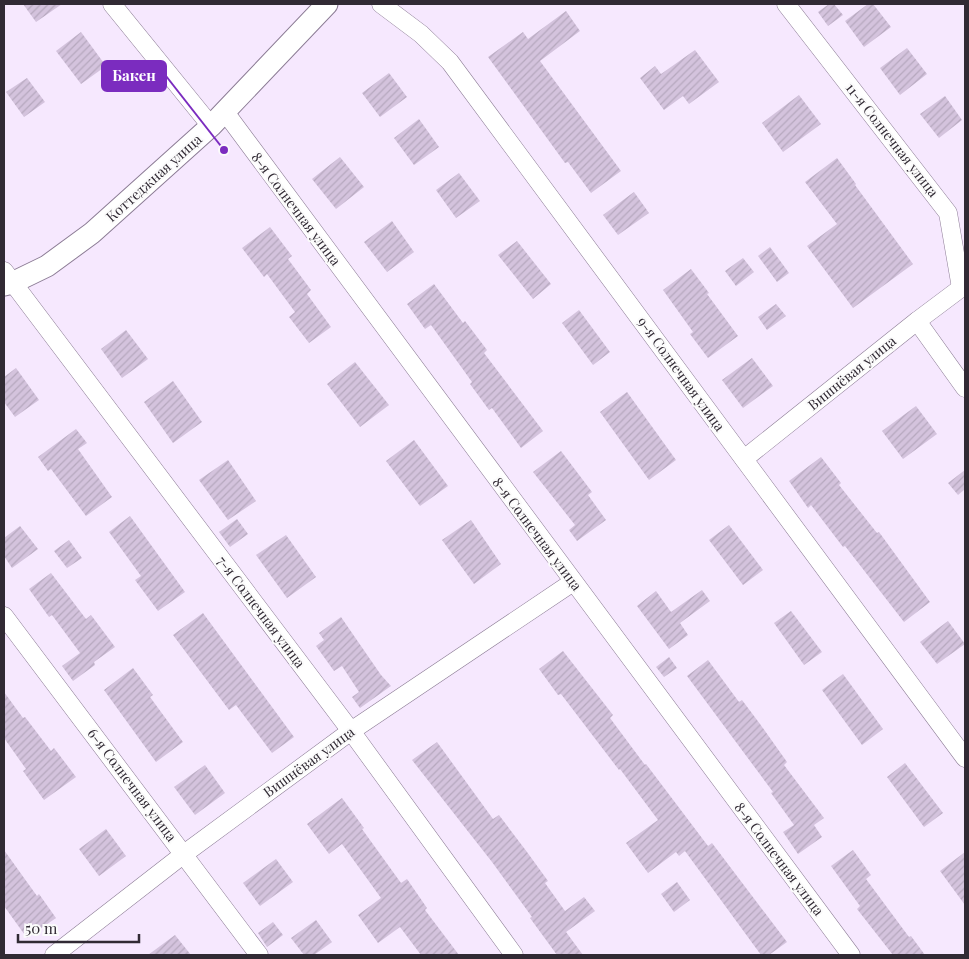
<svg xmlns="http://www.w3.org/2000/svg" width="969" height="959" viewBox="0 0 969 959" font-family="'Playfair Display',serif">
<defs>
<pattern id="building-hatch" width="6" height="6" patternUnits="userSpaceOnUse" patternTransform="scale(1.25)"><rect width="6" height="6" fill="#d4c3dd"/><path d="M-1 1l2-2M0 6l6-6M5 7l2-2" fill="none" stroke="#b6a8be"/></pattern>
</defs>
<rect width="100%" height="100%" fill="#f6e8fe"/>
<g fill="url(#building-hatch)">
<polygon points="23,4 62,4 36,22"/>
<polygon points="829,4 834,4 843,15 828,26 818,12"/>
<polygon points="868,4 873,4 891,27 864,47 845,21"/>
<polygon points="566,11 580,31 540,61 621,171 591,193 568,162 565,163 488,57 523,32 528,39"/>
<polygon points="81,32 106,66 81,84 56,51"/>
<polygon points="907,48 927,74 900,95 880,68"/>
<polygon points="695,50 719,82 689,104 683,96 664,110 640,78 655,66 661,74"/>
<polygon points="389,73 407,97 380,117 362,93"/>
<polygon points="27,78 45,102 24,117 6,92"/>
<polygon points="799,95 821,124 783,152 762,123"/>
<polygon points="945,96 962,120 939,138 920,114"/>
<polygon points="419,119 439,147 414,165 394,138"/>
<polygon points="340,157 364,187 336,209 312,179"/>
<polygon points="837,158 856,184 855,185 913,264 853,308 807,246 837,224 805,182"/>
<polygon points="459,173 480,201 456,218 436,190"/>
<polygon points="634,192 649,213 618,235 603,215"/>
<polygon points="392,221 414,252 387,272 364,242"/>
<polygon points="270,227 292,256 288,259 311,290 307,294 331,327 309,343 289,317 295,312 267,274 264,277 242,248"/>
<polygon points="517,241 551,284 533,299 498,255"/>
<polygon points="770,247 789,273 777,282 758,256"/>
<polygon points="743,258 754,272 736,286 725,271"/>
<polygon points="691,269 709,293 707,294 738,336 708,358 690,334 693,332 663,290"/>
<polygon points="434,284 463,323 465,321 487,350 484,353 543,431 521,448 492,408 489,410 470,384 472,382 431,325 425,329 407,304"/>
<polygon points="776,304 786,316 767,330 758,317"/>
<polygon points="579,310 610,352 593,365 562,323"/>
<polygon points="126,330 148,359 122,378 101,349"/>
<polygon points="752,358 773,386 743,408 722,380"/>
<polygon points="355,362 389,405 360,427 327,384"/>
<polygon points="16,368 39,400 15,417 4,402 4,377"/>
<polygon points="173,381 202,422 173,443 144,402"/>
<polygon points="627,392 676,460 649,480 600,412"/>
<polygon points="916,406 937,434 903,459 882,431"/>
<polygon points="76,429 87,443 78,449 112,497 86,516 51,469 48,471 38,457"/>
<polygon points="414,440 448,486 420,506 386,461"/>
<polygon points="561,451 592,492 588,495 606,520 577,541 569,530 575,525 533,472"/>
<polygon points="821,457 841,483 839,485 877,533 879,532 930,602 904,622 845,546 843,547 811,505 808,508 789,481"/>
<polygon points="228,460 256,501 228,520 199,480"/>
<polygon points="965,470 965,489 958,495 948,483"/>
<polygon points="130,516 185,592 158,611 135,580 141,576 109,532"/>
<polygon points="237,519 248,534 230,547 219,532"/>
<polygon points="471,520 501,564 474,584 442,540"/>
<polygon points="729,525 763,570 743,585 709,540"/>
<polygon points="20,526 38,549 12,568 4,556 4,538"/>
<polygon points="286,535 316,577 287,598 256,555"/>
<polygon points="69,540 82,558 67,568 54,551"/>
<polygon points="51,573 86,619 91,615 115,647 94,662 95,665 73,681 62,666 80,653 52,615 49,617 29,589"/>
<polygon points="702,590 710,601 680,623 688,635 669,649 637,606 656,591 671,612"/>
<polygon points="791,611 822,652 804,665 774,623"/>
<polygon points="203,613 294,737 272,753 236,705 229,710 173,635"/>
<polygon points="341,617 381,675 391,686 360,708 352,697 359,692 342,666 334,671 316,646 324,640 319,633"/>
<polygon points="948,621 965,644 937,664 920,642"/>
<polygon points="563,651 613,715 610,718 645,765 646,764 708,846 712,843 787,942 769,955 761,955 685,851 679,856 676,852 648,873 626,843 658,820 620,769 619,770 561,694 558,695 539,669"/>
<polygon points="669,657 677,668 664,677 656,667"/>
<polygon points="708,660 739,702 742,700 760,724 787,762 784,765 824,818 814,825 822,837 798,854 783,832 794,825 771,793 773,792 687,676"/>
<polygon points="133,668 153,695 150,697 183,742 156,762 104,690"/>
<polygon points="843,674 883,729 862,745 822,690"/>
<polygon points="4,692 23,718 25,717 51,751 54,748 76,777 44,800 23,771 26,769 4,738"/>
<polygon points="437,742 493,819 499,815 527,852 548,881 545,883 565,911 584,897 595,911 566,932 583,955 557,955 530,918 532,917 492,862 412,760"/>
<polygon points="905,763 943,813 924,827 887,777"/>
<polygon points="205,765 225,793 195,815 174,787"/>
<polygon points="342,798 364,828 362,829 401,883 407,879 427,908 425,910 459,955 421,955 400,927 378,943 358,915 381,898 342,844 329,854 307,824"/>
<polygon points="106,829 126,856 99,876 79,849"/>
<polygon points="4,850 37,896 39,894 56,918 27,938 4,906"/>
<polygon points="853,850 871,875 866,879 909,937 911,936 925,955 893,955 857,909 860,906 831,866"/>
<polygon points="965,852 965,905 940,871"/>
<polygon points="276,859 293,882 260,906 243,883"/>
<polygon points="677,882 690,900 674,912 661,894"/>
<polygon points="316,920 332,942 314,955 304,955 291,938"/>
<polygon points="273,922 283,935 267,947 258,933"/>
<polygon points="175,935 191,955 148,955"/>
</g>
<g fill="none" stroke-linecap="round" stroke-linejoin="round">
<g stroke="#8c7c95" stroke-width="19">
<g id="minor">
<polyline points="112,4 211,126"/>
<polyline points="381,4 421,34 450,62 965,758"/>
<polyline points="786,4 948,213 961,288 965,287"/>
<polyline points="225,112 851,955"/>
<polyline points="4,271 351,731 514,955"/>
<polyline points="917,321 965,388"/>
<polyline points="744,459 917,321 961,288"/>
<polyline points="4,616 259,955"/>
<polyline points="54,955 184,854 351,731 573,582"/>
</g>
</g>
<g stroke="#8c7c95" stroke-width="23">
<polyline id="tertiary" points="4,285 12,283 47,266 92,233 211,126 327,4"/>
</g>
<use href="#minor" stroke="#fff" stroke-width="18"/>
<use href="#tertiary" stroke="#fff" stroke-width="21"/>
</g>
<g text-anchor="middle" stroke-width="4" stroke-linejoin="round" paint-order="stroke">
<g font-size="14" fill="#312a34" stroke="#fbfbfb">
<text transform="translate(892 140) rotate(52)" y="5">11-я Солнечная улица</text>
<text transform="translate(154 178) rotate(-42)" y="5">Коттеджная улица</text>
<text transform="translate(296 209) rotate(53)" y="5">8-я Солнечная улица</text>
<text transform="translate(852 373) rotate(-39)" y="5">Вишнёвая улица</text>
<text transform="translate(681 374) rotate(54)" y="5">9-я Солнечная улица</text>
<text transform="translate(537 534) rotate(53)" y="5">8-я Солнечная улица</text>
<text transform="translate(261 612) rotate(53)" y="5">7-я Солнечная улица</text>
<text transform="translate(309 762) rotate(-36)" y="5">Вишнёвая улица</text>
<text transform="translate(132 785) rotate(53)" y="5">6-я Солнечная улица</text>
<text transform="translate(779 859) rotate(53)" y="5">8-я Солнечная улица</text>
</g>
</g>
<path fill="none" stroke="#7b2cbf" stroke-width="2" d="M224 150L166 76"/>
<circle fill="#7b2cbf" stroke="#fbfbfb" stroke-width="2" cx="224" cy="150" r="5"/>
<rect fill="#7b2cbf" stroke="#7b2cbf" stroke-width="2" x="102" y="61" width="64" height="30" rx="5"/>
<g font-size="15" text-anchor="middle" font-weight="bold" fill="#fff">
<text x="134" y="81">Бакен</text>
</g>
<rect width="969" height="959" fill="none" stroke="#312a34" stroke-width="10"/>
<path d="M18 934v8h121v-8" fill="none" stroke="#312a34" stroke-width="2.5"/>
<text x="25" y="934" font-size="15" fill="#312a34" stroke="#fbfbfb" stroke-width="4" paint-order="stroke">50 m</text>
</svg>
